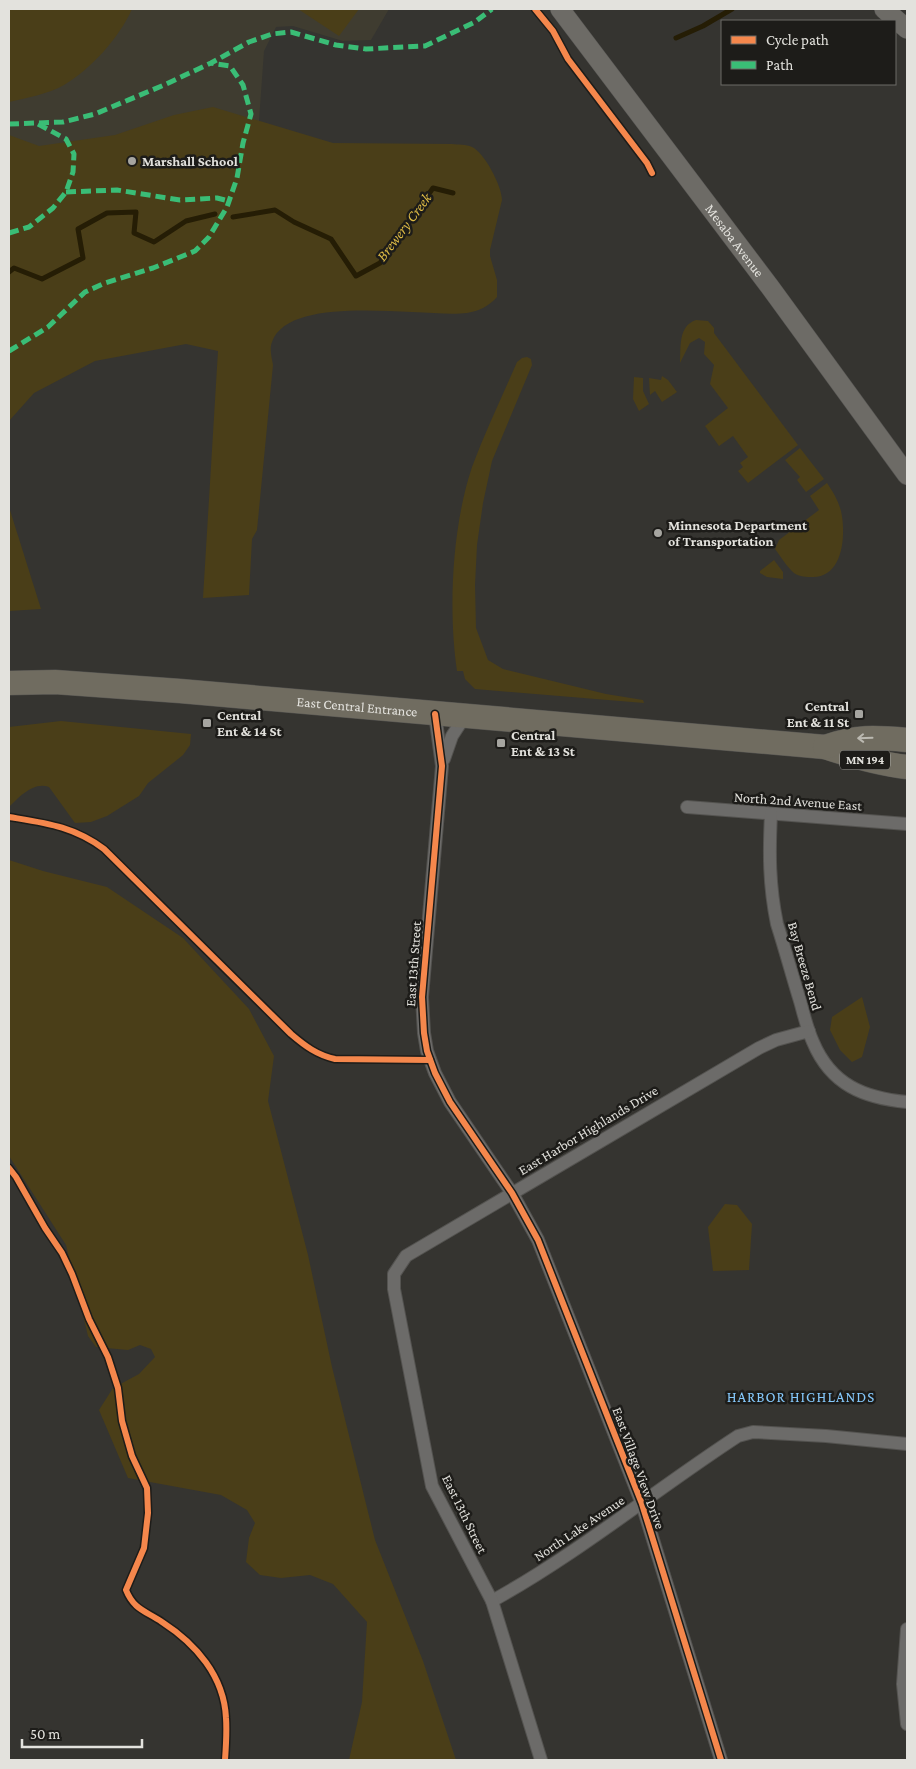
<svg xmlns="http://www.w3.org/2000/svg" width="916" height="1769" viewBox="0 0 916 1769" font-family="'Crimson Pro',serif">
<rect width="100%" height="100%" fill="#353430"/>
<polygon fill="#3f3c30" points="9,9 389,9 371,40 343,41 293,26 276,27 264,51 253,205 171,323 9,396"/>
<g fill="#4a3e18">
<path d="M9 9H132C119 38 91 69 64 85 48 94 26 98 9 102Z"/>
<polygon points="298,9 359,9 339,36"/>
<path d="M213 107 333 143 452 144C458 145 466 144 472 147 484 152 502 186 502 200L490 250V256L497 280V297C489 306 479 311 467 313 425 318 290 292 272 342 269 349 272 358 273 365L257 530 252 539 249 595 203 598 218 351 186 344 95 361 34 393 9 421V135L39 146 115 135 174 115Z"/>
<path d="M696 320 708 321 714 328V333L798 445 748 483 738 471 743 467 740 463 748 457 733 436 719 446 705 426 728 408 710 384 714 365 704 354 705 342 699 338 690 343 680 363C681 347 678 326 696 320Z"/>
<path d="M527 357 531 359 532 365 492 461 483 503 477 545 475 585 476 628 488 660 503 669 606 694 643 700 644 703 475 689 465 679 463 671H457C448 609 452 527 472 467 485 432 502 397 517 362L522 358Z"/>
<polygon points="662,376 668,380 677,392 662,402 655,391 650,395 649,378 661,380"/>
<polygon points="634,377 643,378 643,391 649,404 639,411 633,399"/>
<polygon points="800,448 824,479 806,492 797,480 800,477 785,460"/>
<path d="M827 483C833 492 838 500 841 511 846 533 844 577 813 577 807 577 799 577 794 573 787 567 781 557 775 549L779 540 819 510 810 496Z"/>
<polygon points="9,507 41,609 9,611"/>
<polygon points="774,560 783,572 783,579 767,577 760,573 760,571"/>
<path d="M61 721 191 734 190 745 183 755 148 783 139 796 107 816 91 822 75 823 49 787C34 781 19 797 9 807V727Z"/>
<polygon points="9,860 43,871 107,887 183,938 249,1009 274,1056 268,1101 308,1255 332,1367 375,1540 423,1661 456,1760 349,1760 362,1702 367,1622 333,1584 310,1575 281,1578 260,1575 246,1562 249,1538 255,1523 247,1510 221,1495 128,1478 99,1410 113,1388 139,1374 155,1357 151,1349 140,1345 128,1350 96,1347 88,1336 66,1245 9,1156"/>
<polygon points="862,997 870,1027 862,1057 852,1062 840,1050 830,1030 832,1017"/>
<polygon points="725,1204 737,1205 752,1224 749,1270 713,1271 708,1227"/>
</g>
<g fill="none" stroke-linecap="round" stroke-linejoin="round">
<g stroke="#251d05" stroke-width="5">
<polyline points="676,38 703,26 732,9"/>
<polyline points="233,217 275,210 294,222 331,239 356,276 380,263 433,188 453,193"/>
<polyline points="9,272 14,268 42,279 83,258 78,229 107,213 136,212 134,233 154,242 186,221 215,214"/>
</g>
<g stroke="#545350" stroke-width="14">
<g id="street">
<polyline points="435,714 442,766 422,997 424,1033 427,1051 435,1073 450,1102 512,1193 538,1240 642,1504 721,1760"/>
<polyline points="444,759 452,736 465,716"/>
<polyline points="687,807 907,824"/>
<path d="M771 814C769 853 769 885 777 924 785 949 792 975 800 1001 804 1015 807 1029 813 1042 831 1085 864 1098 907 1102"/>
<path d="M492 1601C579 1553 655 1490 738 1436L753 1432 826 1436 907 1444"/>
<polyline points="907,1629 903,1684 907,1724"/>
<polyline points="541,1760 492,1601 432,1486 394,1289 394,1274 406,1256 759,1048 776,1040 809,1031"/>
</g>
</g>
<g stroke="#545350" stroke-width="20">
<g id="secondary">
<path id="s1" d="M560 9 770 287 907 475"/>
<polyline points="884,9 907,29"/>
</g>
</g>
<g stroke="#545350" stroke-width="25">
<g id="highway">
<path id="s2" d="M9 683 55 682 180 691 825 747C852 756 879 764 907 767"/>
<path d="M825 747C857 736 874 737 907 740"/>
</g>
</g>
<use href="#street" stroke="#6c6b69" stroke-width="12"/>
<use href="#secondary" stroke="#6d6b66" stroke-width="19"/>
<use href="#highway" stroke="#706c60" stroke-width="24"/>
<g stroke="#3abd76" stroke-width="5" stroke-dasharray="10 5" stroke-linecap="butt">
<polyline points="9,124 63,122 95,114 164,85 211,63 249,42 272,34 291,32 336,45 366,49 425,46 475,22 492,9"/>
<polyline points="66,192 117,190 180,200 217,198 229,201"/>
<polyline points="9,233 29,227 53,208 66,192 73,172 74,154 66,139 38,124"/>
<polyline points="9,351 48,327 85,292 105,283 153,268 195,251 209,237 227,207 237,178 243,143 251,114 243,85 230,66 211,63"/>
</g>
<g stroke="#1d1c19" stroke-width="9">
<g id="cycleway">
<polyline points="535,9 553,31 568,59 647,163 652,173"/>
<polyline points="435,714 442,766 422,997 424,1033 427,1051 435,1073 450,1102 512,1193 538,1240 642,1504 721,1760"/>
<path d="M9 817C45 823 73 826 104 849L291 1034C305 1046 317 1055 335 1059L430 1060"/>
<path d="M9 1168 16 1177 45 1228 62 1253 72 1274 89 1319 108 1357 118 1388 122 1421 132 1456 147 1488 148 1513 144 1548 126 1590C134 1610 146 1611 162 1622 196 1644 224 1676 226 1718 227 1732 226 1746 225 1760"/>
</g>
</g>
<use href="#cycleway" stroke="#f5874c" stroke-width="6"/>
</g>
<defs><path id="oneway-shaft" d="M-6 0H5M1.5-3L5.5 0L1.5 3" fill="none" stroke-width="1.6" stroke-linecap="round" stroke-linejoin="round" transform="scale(1.25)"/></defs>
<use stroke="#bbb9b1" href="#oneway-shaft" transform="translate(865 738) rotate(178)"/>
<g fill="#a6a5a0" stroke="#1d1c19" stroke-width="2">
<circle cx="132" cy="161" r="5"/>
<circle cx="658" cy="533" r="5"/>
<rect x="854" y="709" width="10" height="10" rx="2.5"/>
<rect x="202" y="718" width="10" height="10" rx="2.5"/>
<rect x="496" y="738" width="10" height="10" rx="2.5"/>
</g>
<g text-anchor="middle" stroke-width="5" stroke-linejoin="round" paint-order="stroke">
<rect fill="#1d1c19" stroke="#a8a7a2" stroke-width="1" x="840" y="750.5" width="50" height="19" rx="4"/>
<g font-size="12" font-weight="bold" fill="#e3e2dd">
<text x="865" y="764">MN 194</text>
</g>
<g font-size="14" font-weight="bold" fill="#e3e2dd" stroke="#1d1c19" text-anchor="start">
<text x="142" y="166">Marshall School</text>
<text x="668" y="530">Minnesota Department<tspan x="668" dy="16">of Transportation</tspan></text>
<text x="849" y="711" text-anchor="end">Central<tspan x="849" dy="16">Ent &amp; 11 St</tspan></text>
<text x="217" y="720">Central<tspan x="217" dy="16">Ent &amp; 14 St</tspan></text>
<text x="511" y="740">Central<tspan x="511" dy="16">Ent &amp; 13 St</tspan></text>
</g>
<g font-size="14" fill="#e3e2dd" stroke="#1d1c19">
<text dy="5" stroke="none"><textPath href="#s1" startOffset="290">Mesaba Avenue</textPath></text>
<text dy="5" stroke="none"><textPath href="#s2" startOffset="349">East Central Entrance</textPath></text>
<text transform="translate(798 801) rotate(4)" y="5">North 2nd Avenue East</text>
<text transform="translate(413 964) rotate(-86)" y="5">East 13th Street</text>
<text transform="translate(805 966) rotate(74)" y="5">Bay Breeze Bend</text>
<text transform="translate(588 1130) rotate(-31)" y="5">East Harbor Highlands Drive</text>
<text transform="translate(639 1468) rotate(70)" y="5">East Village View Drive</text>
<text transform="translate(465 1514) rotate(64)" y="5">East 13th Street</text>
<text transform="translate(579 1528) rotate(-34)" y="5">North Lake Avenue</text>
</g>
<g font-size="15" font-style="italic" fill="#dfbc45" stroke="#1d1c19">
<text transform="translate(404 227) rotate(-53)" y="5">Brewery Creek</text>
</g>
<g font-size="15" letter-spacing="1" fill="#85c8fb" stroke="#1d1c19">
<text x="801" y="1402">HARBOR HIGHLANDS</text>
</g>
</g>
<rect width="916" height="1769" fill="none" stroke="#e3e2dd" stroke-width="20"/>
<rect x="721" y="20" width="175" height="65" fill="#1d1c19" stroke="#6c6b67"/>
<rect x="731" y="36" width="25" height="8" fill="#f5874c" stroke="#6c6b67"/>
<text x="766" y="45" font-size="15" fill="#e3e2dd">Cycle path</text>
<rect x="731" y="61" width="25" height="8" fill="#3abd76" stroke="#6c6b67"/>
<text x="766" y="70" font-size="15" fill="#e3e2dd">Path</text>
<path d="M22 1739v8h120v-8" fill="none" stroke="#e3e2dd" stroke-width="2.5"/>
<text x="30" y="1739" font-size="15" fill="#e3e2dd" stroke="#1d1c19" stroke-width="4" paint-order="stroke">50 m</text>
</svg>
